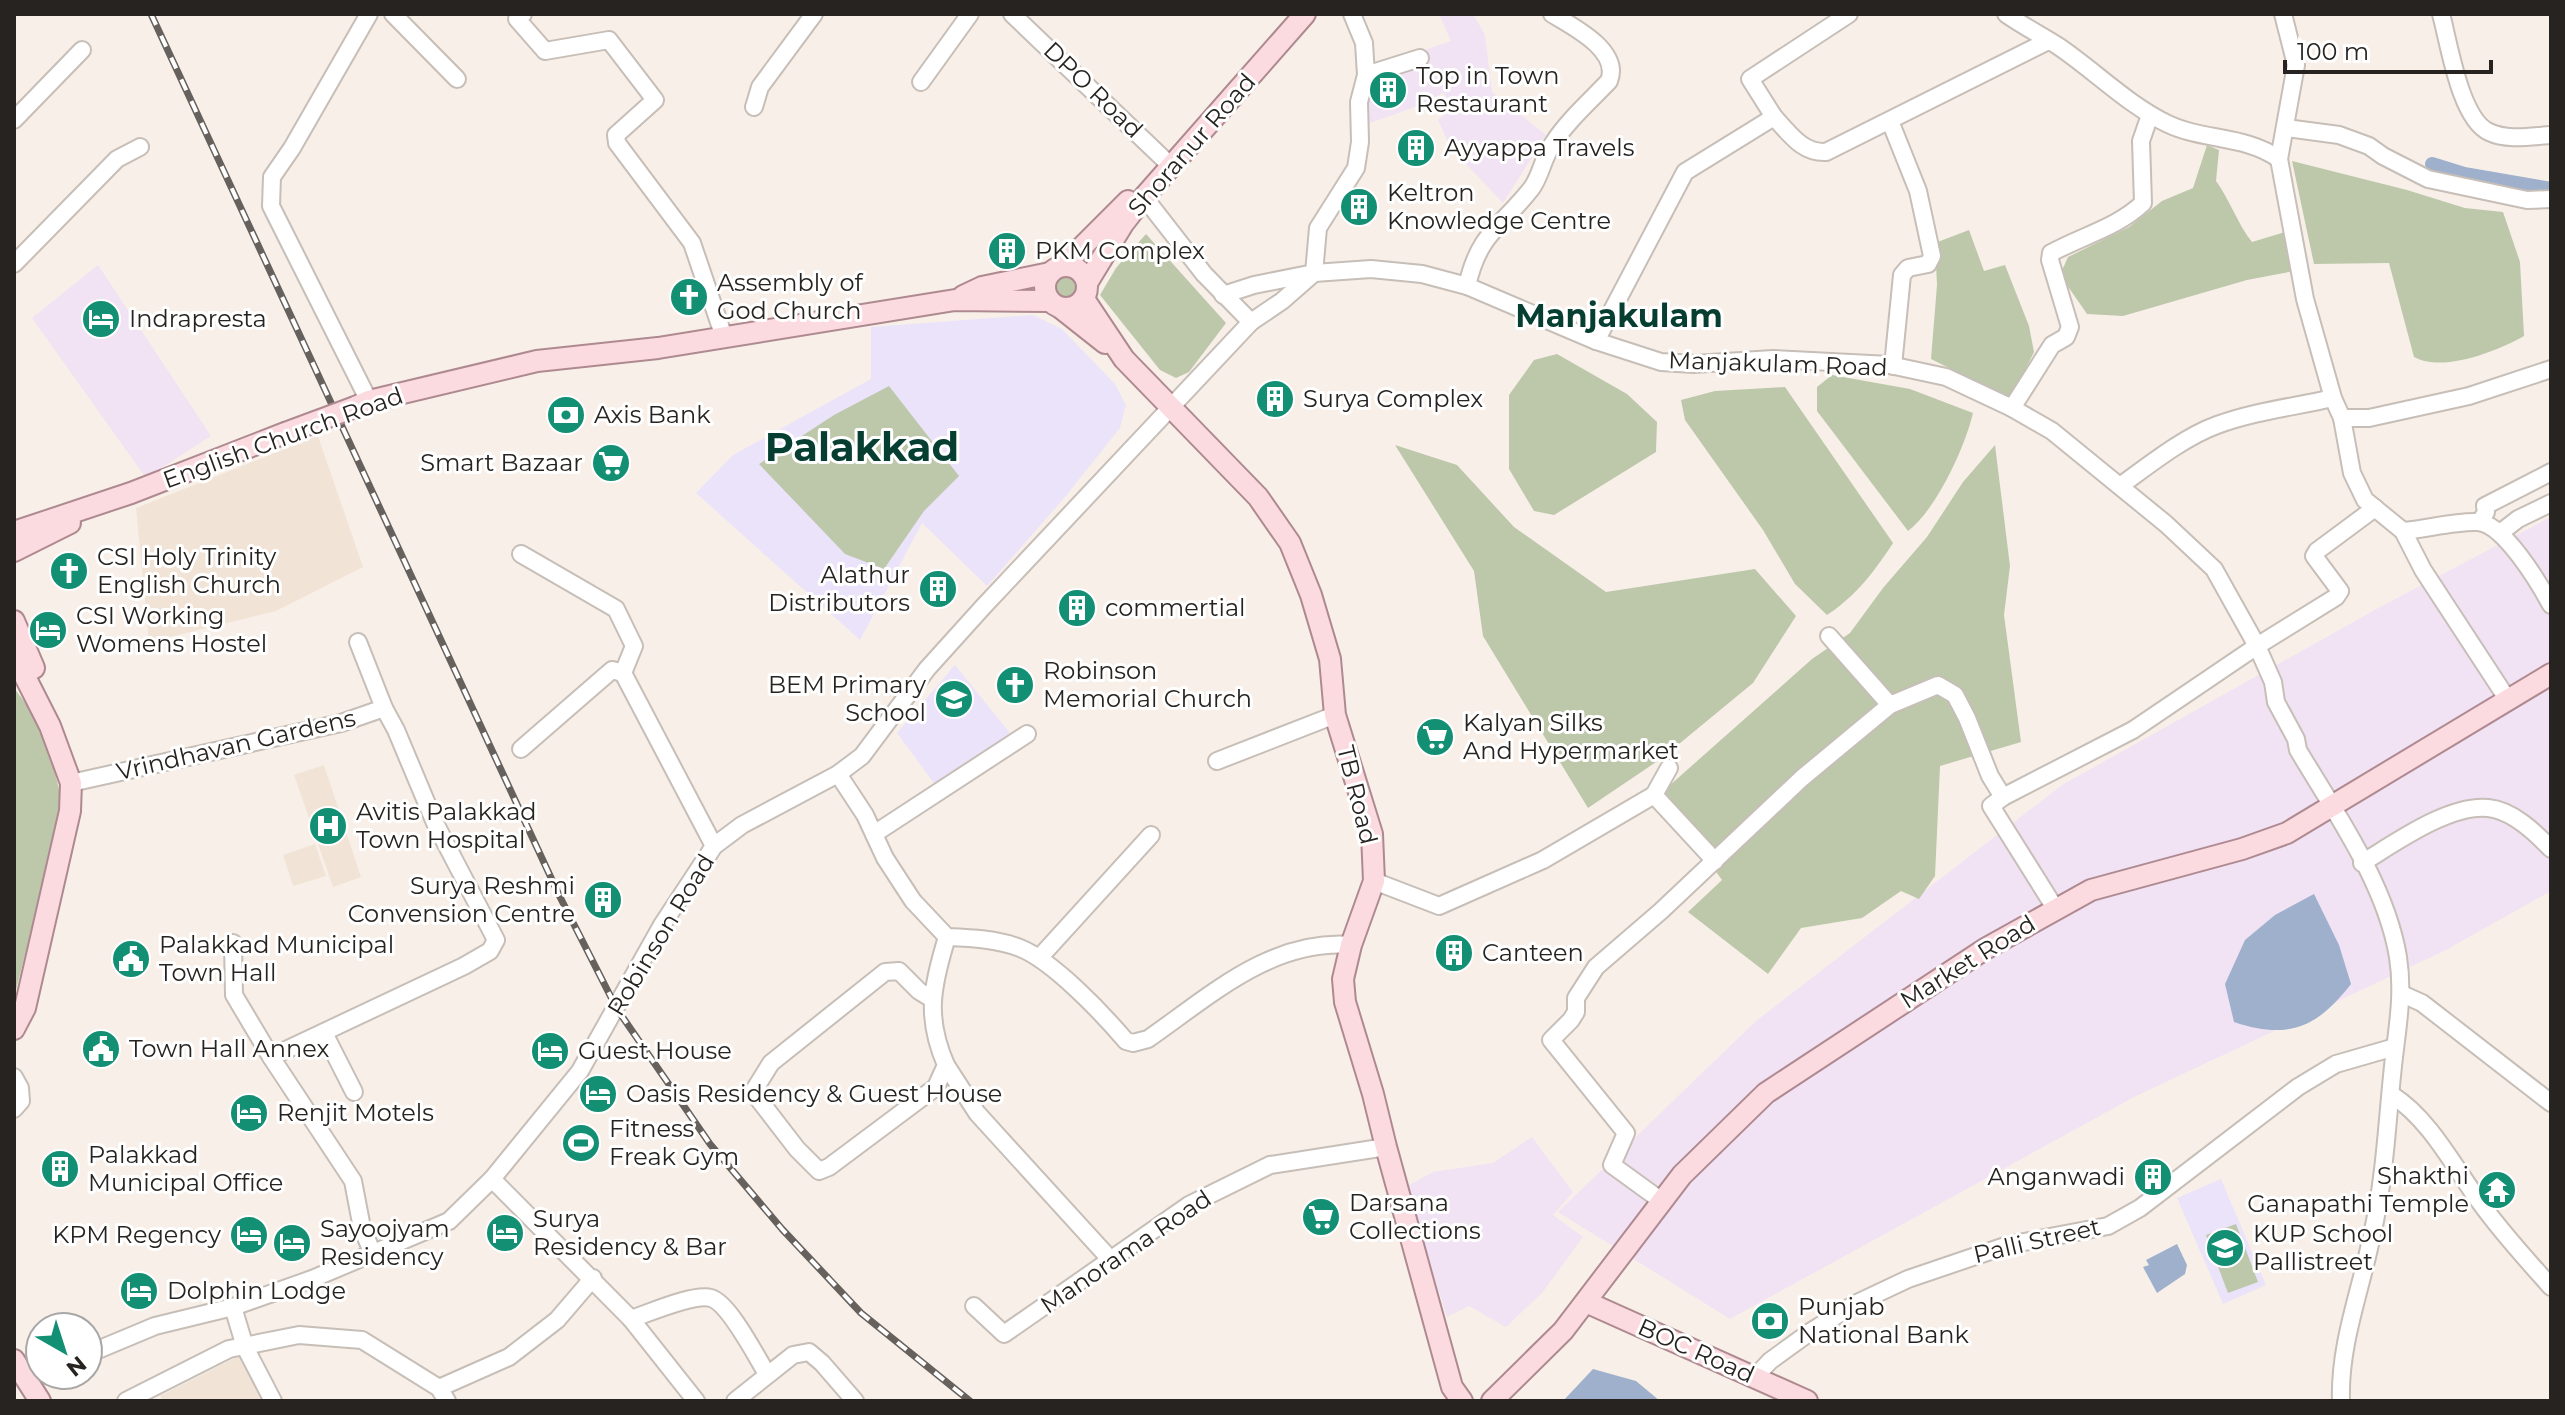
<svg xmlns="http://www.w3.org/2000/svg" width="2565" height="1415" viewBox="0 0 2565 1415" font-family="Montserrat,sans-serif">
<rect width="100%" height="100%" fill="#f8f0e8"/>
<g fill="#f1e2f4">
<polygon points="1439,14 1473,14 1485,35 1492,92 1546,135 1503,203 1451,148 1438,120 1453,105 1443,93 1418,106 1367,124 1370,69 1451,41"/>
<polygon points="98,265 211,436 146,478 32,318"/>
<polygon points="2551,517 2551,891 2444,951 2134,1097 1730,1319 1558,1212 1756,1021 2062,785 2382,606"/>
<polygon points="1532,1137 1573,1192 1553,1215 1583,1237 1542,1293 1506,1327 1469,1306 1447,1317 1406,1187 1433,1172 1493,1163"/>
</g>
<g fill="#f1e3d6">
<polygon points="318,436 363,567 276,611 149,642 136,508"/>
<polygon points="324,765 361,877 333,887 294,775"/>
<polygon points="315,844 326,876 293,886 283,855"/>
<polygon points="241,1355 265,1401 163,1401 160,1396"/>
</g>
<g fill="#ebe3f9">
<polygon points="1033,315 1062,329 1115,384 1126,405 1120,428 1065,497 987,586 922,523 860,640 696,493 733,455 871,379 871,327"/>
<polygon points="955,665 1014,738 939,790 897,733"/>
<polygon points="2221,1179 2266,1285 2223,1304 2177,1198"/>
</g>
<g fill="#bdc8ab">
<path d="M2207 145 2219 150 2216 181C2230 200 2237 223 2252 242L2285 232 2294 271 2247 280 2123 316 2087 314 2060 275 2068 257 2129 227 2162 201 2193 188Z"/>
<path d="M2292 161 2407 190 2465 208 2503 212 2520 262 2524 336C2497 351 2443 373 2414 357L2389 263 2314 264Z"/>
<polygon points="1969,230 1984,271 2005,265 2029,326 2034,352 2011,399 1931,359 1937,285 1935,243"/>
<polygon points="1146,234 1226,323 1189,372 1176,378 1160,370 1100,295 1116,268"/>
<circle cx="1065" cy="287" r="13"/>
<polygon points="1557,354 1627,394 1657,422 1656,452 1554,515 1534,511 1509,469 1509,395 1534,360"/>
<path d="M1832 375 1910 389 1973 413C1965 447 1936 510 1908 531L1817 411V387Z"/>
<polygon points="889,386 959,476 924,511 884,569 845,554 759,464 834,415"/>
<path d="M1785 387 1893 543C1874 572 1856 596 1827 615L1795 584 1763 530 1685 420 1681 400 1715 391Z"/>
<polygon points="1395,445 1457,465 1514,527 1606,592 1755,569 1796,616 1753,683 1662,758 1588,808 1483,636 1474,571"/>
<polygon points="1995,445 2010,566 2004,615 2021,742 1940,766 1935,876 1919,899 1901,891 1862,918 1801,928 1768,974 1688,912 1722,880 1660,794 1812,659 1850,633 1883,588 1927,537 1963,482"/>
<polygon points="14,688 30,709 48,743 63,806 14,998"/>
<polygon points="2236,1224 2258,1282 2228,1293 2206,1235"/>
</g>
<g fill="#9fb0cc">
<path d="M2314 894 2339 945 2351 984C2317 1028 2288 1040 2234 1022L2225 984 2245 940 2275 915Z"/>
<polygon points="2177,1244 2187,1265 2185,1274 2157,1293 2143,1267 2149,1265 2146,1260"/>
<polygon points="1593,1369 1636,1381 1660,1401 1563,1401"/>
</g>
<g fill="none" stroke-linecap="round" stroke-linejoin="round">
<polyline stroke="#9fb0cc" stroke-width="14" points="2432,164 2464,174 2551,189"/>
<g stroke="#c6beb7" stroke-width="20">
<g id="minor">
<polyline points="369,14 292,148 272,177 271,206 369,401"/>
<polyline points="393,14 457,79"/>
<polyline points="523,14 517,19 545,51 609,40 655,100 616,135 617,143 692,243 724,337"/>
<polyline points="1012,14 1172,167"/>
<path d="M2006 14C2023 26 2041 35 2058 46 2095 71 2128 105 2168 124 2204 141 2245 135 2279 159L2296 65 2283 14"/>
<path d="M2441 14C2449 43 2460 119 2489 132 2508 141 2532 136 2551 135"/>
<polyline points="1366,75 1420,58"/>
<polyline points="921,82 970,14"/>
<polyline points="754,107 760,87 814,14"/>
<path d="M1774 117C1790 134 1802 153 1826 152L2048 41"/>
<polyline points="14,120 82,50"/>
<polyline points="1890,121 1918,191 1932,256 1928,264 1908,268 1902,275 1893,366"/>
<polyline points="2286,128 2339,135 2369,146 2383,156 2428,179 2527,200 2551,199"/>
<polyline points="2279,159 2305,299 2333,398 2342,418 2352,473 2365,500 2403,531 2423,570 2508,700"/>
<polyline points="1144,197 1204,274 1251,322"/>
<polyline points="14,264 117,159 140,147"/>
<path d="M1467 286C1479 233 1500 228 1531 189 1541 176 1542 160 1552 145 1567 121 1590 101 1609 81 1621 51 1574 27 1552 14"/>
<path d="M1223 295 1254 285 1314 273 1371 269 1422 274 1467 286 1596 341 1661 362 1694 364 1773 359 1890 365 1946 377 2012 408 2052 431 2166 524 2214 569 2257 646 2273 682 2276 702 2296 739 2298 750C2335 812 2386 884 2398 957 2404 995 2397 1029 2393 1066 2387 1122 2385 1178 2372 1235 2361 1290 2339 1344 2341 1401"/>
<polyline points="1596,341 1685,172 1774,117 1750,79 1849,14"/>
<path d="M2012 408 2052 345 2066 337 2070 327 2050 260 2051 253C2082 236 2118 227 2143 203L2141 141 2150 115"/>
<polyline points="2342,418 2369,418 2469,396 2551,369"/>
<path d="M2120 486C2149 465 2184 437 2217 425 2255 411 2294 407 2333 398"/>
<polyline points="2480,522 2486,512 2485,506 2551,472"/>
<path d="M2403 531C2427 529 2454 521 2478 522 2504 524 2539 583 2551 605"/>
<polyline points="2500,533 2518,519 2551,503"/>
<polyline points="521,554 616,609 634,646 623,673 714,846"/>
<polyline points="1829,636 1890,705"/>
<polyline points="358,642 384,708"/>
<polyline points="521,749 612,670 623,673"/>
<polyline points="1217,761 1335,715"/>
<path d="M838 774 865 815 885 858 913 901 947 937C971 938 997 939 1020 948 1053 961 1102 1013 1126 1041L1133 1043 1148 1039C1210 996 1271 939 1351 945"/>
<polyline points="71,783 341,723 384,708 396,730 435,823 496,940 490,951 464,966 271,1057 353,1181 362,1228 373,1254"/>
<polyline points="1654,795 1715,861"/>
<polyline points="2003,797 2133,730 2257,646 2336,597 2340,591 2314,556 2317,551 2375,508"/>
<polyline points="874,834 1027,734"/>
<path d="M2362 863C2395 843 2449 804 2488 808 2512 810 2535 832 2551 849"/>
<polyline points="1374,881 1439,906 1543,860 1654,795 1669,768"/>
<polyline points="233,943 234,995 271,1057"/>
<polyline points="1040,957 1151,835"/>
<polyline points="2402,994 2422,1003 2551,1103"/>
<path d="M932 999 919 991 899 971 885 972 771 1063 753 1092 797 1149 819 1171 829 1167 936 1087 946 1065C925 1017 932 986 947 937"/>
<polyline points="324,1033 354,1092"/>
<polyline points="946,1065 977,1113 1110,1259"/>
<polyline points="14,1077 20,1088 21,1101 14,1109"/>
<path d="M2392 1095C2431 1120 2455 1169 2482 1205 2503 1234 2527 1260 2551 1287"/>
<polyline points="492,1179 631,1319 696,1401"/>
<polyline points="1663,1202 1612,1165 1626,1133 1551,1040 1571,1020 1576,1012 1576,998 1596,967 1661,911 1802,778 1890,705 1938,685 1955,695 1967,718 1990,776 2003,797 1991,806 2055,908"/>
<polyline points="974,1306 1004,1334 1189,1205 1270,1165 1386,1147"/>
<polyline points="233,1307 245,1347 273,1401"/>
<path d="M631 1319C649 1313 694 1293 711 1298 729 1303 756 1356 767 1374"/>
<polyline points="88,1354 155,1326 233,1307 312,1279 449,1221 492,1179 580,1071 662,925 714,846 742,825 838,774 862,756 927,669 983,607 1251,322 1282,301 1314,273 1318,228 1356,168 1360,142 1359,102 1366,75 1364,43 1352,14"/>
<polyline points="1755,1377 1770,1361 1810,1332 1855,1304 1908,1279 2008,1245 2108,1226 2140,1208 2298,1087 2336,1064 2395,1047"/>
<polyline points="439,1388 509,1357 557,1320 593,1278"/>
<polyline points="126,1401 229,1349 299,1335 362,1340 439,1388 447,1401"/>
<polyline points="735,1401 793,1355 809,1352 822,1363 855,1401"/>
</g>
</g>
<g stroke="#ae8a90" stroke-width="24">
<g id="major">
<circle cx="1066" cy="287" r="21"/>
<polyline points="1063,266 1128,201"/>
<polyline points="1087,283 1123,224 1144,197 1305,14"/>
<polyline points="963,296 982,287 1050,273"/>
<polyline points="1084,299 1124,359 1258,497 1290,543 1311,595 1330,659 1335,715 1372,834 1374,881 1351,945 1343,979 1345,1002 1373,1094 1386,1147 1452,1387 1462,1401"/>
<polyline points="1062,309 1105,343"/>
<polyline points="355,407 369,401 537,361 658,348 955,300 1049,301"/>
<polyline points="14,532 131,493 285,433"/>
<polyline points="14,551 70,523"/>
<polyline points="14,621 34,668"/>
<polyline points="14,655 50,726 71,783 70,811 25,1008 14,1029"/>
<polyline points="1586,1302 1807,1401"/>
<polyline points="14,1360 40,1401"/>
<polyline points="1492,1401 1563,1331 1682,1175 1766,1093 1985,949 2091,890 2242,849 2287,833 2551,674"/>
</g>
</g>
<use href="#minor" stroke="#fff" stroke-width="16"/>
<use href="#major" stroke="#fbdae0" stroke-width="20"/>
<g stroke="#66615d" stroke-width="7">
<polyline id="rail" points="151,14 559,895 617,1009 710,1144 782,1229 861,1313 970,1401"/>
</g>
<use href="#rail" stroke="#fff" stroke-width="4" stroke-dasharray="12" stroke-linecap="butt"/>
<g stroke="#ae8a90" stroke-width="24" stroke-linecap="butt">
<polyline id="major-bridge" points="285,433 355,407"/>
</g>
<use href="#major-bridge" stroke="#fbdae0" stroke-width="20"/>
</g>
<defs>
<g id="building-disc" transform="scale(2)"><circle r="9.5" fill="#138f73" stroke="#fff"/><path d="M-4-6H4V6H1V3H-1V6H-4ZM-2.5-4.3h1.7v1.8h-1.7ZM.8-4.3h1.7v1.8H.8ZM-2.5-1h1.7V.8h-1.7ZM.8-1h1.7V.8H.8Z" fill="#fff"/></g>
<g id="church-disc" transform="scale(2)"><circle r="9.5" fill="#138f73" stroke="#fff"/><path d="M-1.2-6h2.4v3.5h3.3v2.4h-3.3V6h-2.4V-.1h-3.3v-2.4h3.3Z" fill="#fff"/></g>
<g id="hotel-disc" transform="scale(2)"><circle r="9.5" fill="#138f73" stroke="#fff"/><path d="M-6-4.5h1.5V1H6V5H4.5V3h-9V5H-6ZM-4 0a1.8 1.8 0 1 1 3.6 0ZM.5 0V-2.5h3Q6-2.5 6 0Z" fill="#fff"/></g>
<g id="bank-disc" transform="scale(2)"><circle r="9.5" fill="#138f73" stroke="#fff"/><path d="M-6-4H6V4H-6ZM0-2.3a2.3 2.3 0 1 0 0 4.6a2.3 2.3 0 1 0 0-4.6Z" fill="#fff"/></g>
<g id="supermarket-disc" transform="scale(2)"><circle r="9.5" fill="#138f73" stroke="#fff"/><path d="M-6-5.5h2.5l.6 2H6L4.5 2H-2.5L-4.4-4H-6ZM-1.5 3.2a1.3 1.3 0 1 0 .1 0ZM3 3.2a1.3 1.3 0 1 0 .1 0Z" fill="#fff"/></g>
<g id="school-disc" transform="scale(2)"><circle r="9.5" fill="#138f73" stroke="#fff"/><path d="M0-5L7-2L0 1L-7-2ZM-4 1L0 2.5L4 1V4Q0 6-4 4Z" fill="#fff"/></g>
<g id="hospital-disc" transform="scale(2)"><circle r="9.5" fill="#138f73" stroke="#fff"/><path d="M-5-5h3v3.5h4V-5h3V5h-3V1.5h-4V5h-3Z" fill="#fff"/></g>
<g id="civic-disc" transform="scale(2)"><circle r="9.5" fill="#138f73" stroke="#fff"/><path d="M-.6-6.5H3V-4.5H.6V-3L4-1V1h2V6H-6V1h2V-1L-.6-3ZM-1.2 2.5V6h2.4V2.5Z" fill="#fff"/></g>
<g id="stadium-disc" transform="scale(2)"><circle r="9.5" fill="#138f73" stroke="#fff"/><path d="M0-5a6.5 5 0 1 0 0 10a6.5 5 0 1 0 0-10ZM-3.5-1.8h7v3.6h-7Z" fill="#fff"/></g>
<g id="temple-disc" transform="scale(2)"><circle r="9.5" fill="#138f73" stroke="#fff"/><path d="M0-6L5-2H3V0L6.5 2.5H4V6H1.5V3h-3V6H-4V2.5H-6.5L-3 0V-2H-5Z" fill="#fff"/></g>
</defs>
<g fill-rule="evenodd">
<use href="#building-disc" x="1388" y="90"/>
<use href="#building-disc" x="1416" y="148"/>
<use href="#building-disc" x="1359" y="207"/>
<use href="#building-disc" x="1007" y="251"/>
<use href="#church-disc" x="689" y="297"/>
<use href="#hotel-disc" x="101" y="319"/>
<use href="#building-disc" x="1275" y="399"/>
<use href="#bank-disc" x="566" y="415"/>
<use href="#supermarket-disc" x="611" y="463"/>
<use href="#church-disc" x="69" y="571"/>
<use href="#building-disc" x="938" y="589"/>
<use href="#building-disc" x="1077" y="608"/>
<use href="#hotel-disc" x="48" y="630"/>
<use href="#church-disc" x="1015" y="685"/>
<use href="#school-disc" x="954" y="699"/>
<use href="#supermarket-disc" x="1435" y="737"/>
<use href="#hospital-disc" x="328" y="826"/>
<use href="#building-disc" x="603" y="900"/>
<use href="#building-disc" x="1454" y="953"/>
<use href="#civic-disc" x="131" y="959"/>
<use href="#civic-disc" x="101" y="1049"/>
<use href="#hotel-disc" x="550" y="1051"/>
<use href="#hotel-disc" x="598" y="1094"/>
<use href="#hotel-disc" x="249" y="1113"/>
<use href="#stadium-disc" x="581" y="1143"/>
<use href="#building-disc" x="60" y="1169"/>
<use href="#building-disc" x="2153" y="1177"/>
<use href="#temple-disc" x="2497" y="1190"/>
<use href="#supermarket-disc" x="1321" y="1217"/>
<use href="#hotel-disc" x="505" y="1233"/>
<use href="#hotel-disc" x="249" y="1235"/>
<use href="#hotel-disc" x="292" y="1243"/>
<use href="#school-disc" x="2225" y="1248"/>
<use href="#hotel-disc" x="139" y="1291"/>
<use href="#bank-disc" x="1770" y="1321"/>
</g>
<g text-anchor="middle" stroke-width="6" stroke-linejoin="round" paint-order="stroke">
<g font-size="24" fill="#262320" stroke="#fff" text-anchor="start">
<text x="1416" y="84">Top in Town<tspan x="1416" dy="28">Restaurant</tspan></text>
<text x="1444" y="156">Ayyappa Travels</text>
<text x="1387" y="201">Keltron<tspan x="1387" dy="28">Knowledge Centre</tspan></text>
<text x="1035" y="259">PKM Complex</text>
<text x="717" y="291">Assembly of<tspan x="717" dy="28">God Church</tspan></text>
<text x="129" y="327">Indrapresta</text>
<text x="1303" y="407">Surya Complex</text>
<text x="594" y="423">Axis Bank</text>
<text x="583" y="471" text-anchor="end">Smart Bazaar</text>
<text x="97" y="565">CSI Holy Trinity<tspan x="97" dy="28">English Church</tspan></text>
<text x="910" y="583" text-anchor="end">Alathur<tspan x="910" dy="28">Distributors</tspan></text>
<text x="1105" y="616">commertial</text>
<text x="76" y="624">CSI Working<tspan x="76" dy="28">Womens Hostel</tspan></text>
<text x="1043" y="679">Robinson<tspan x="1043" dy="28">Memorial Church</tspan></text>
<text x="926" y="693" text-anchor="end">BEM Primary<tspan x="926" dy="28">School</tspan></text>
<text x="1463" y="731">Kalyan Silks<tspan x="1463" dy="28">And Hypermarket</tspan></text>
<text x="356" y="820">Avitis Palakkad<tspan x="356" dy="28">Town Hospital</tspan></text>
<text x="575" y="894" text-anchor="end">Surya Reshmi<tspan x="575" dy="28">Convension Centre</tspan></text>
<text x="159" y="953">Palakkad Municipal<tspan x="159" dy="28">Town Hall</tspan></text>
<text x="1482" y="961">Canteen</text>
<text x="129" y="1057">Town Hall Annex</text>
<text x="578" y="1059">Guest House</text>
<text x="626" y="1102">Oasis Residency &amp; Guest House</text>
<text x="277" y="1121">Renjit Motels</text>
<text x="609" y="1137">Fitness<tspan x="609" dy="28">Freak Gym</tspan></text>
<text x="88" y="1163">Palakkad<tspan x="88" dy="28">Municipal Office</tspan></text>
<text x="2469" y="1184" text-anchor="end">Shakthi<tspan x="2469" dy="28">Ganapathi Temple</tspan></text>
<text x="2125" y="1185" text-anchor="end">Anganwadi</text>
<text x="1349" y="1211">Darsana<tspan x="1349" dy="28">Collections</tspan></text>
<text x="533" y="1227">Surya<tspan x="533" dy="28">Residency &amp; Bar</tspan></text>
<text x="320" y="1237">Sayoojyam<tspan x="320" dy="28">Residency</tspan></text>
<text x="2253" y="1242">KUP School<tspan x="2253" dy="28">Pallistreet</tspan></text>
<text x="221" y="1243" text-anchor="end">KPM Regency</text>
<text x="167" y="1299">Dolphin Lodge</text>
<text x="1798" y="1315">Punjab<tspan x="1798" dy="28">National Bank</tspan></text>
</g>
<g font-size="24" fill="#262320" stroke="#fff">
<text transform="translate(1093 90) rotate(44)" y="8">DPO Road</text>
<text transform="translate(1192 145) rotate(-49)" y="8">Shoranur Road</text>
<text transform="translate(1778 364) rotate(2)" y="8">Manjakulam Road</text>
<text transform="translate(283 438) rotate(-20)" y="8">English Church Road</text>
<text transform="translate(236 745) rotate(-13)" y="8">Vrindhavan Gardens</text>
<text transform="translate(1357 795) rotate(76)" y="8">TB Road</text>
<text transform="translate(661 935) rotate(-59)" y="8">Robinson Road</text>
<text transform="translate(1968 962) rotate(-32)" y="8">Market Road</text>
<text transform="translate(2037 1241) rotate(-13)" y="8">Palli Street</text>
<text transform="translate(1126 1252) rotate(-34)" y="8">Manorama Road</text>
<text transform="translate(1696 1351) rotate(24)" y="8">BOC Road</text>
</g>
<g font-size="32" font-weight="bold" fill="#063f32" stroke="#fff">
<text x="1619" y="327">Manjakulam</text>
</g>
<g font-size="40" font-weight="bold" fill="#063f32" stroke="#fff">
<text x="862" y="461">Palakkad</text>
</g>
</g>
<rect width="2565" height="1415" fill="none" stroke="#262320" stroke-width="32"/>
<g transform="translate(64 1351) rotate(141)"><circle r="38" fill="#ffffff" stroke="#a8a7a6" stroke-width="2"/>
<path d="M0-6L14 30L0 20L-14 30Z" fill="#138f73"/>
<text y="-12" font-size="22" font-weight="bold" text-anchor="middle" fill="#262320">N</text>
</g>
<path d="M2285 60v12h206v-12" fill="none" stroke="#262320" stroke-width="4"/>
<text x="2297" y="60" font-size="24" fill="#262320" stroke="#ffffff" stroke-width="6" paint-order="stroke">100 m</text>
</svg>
